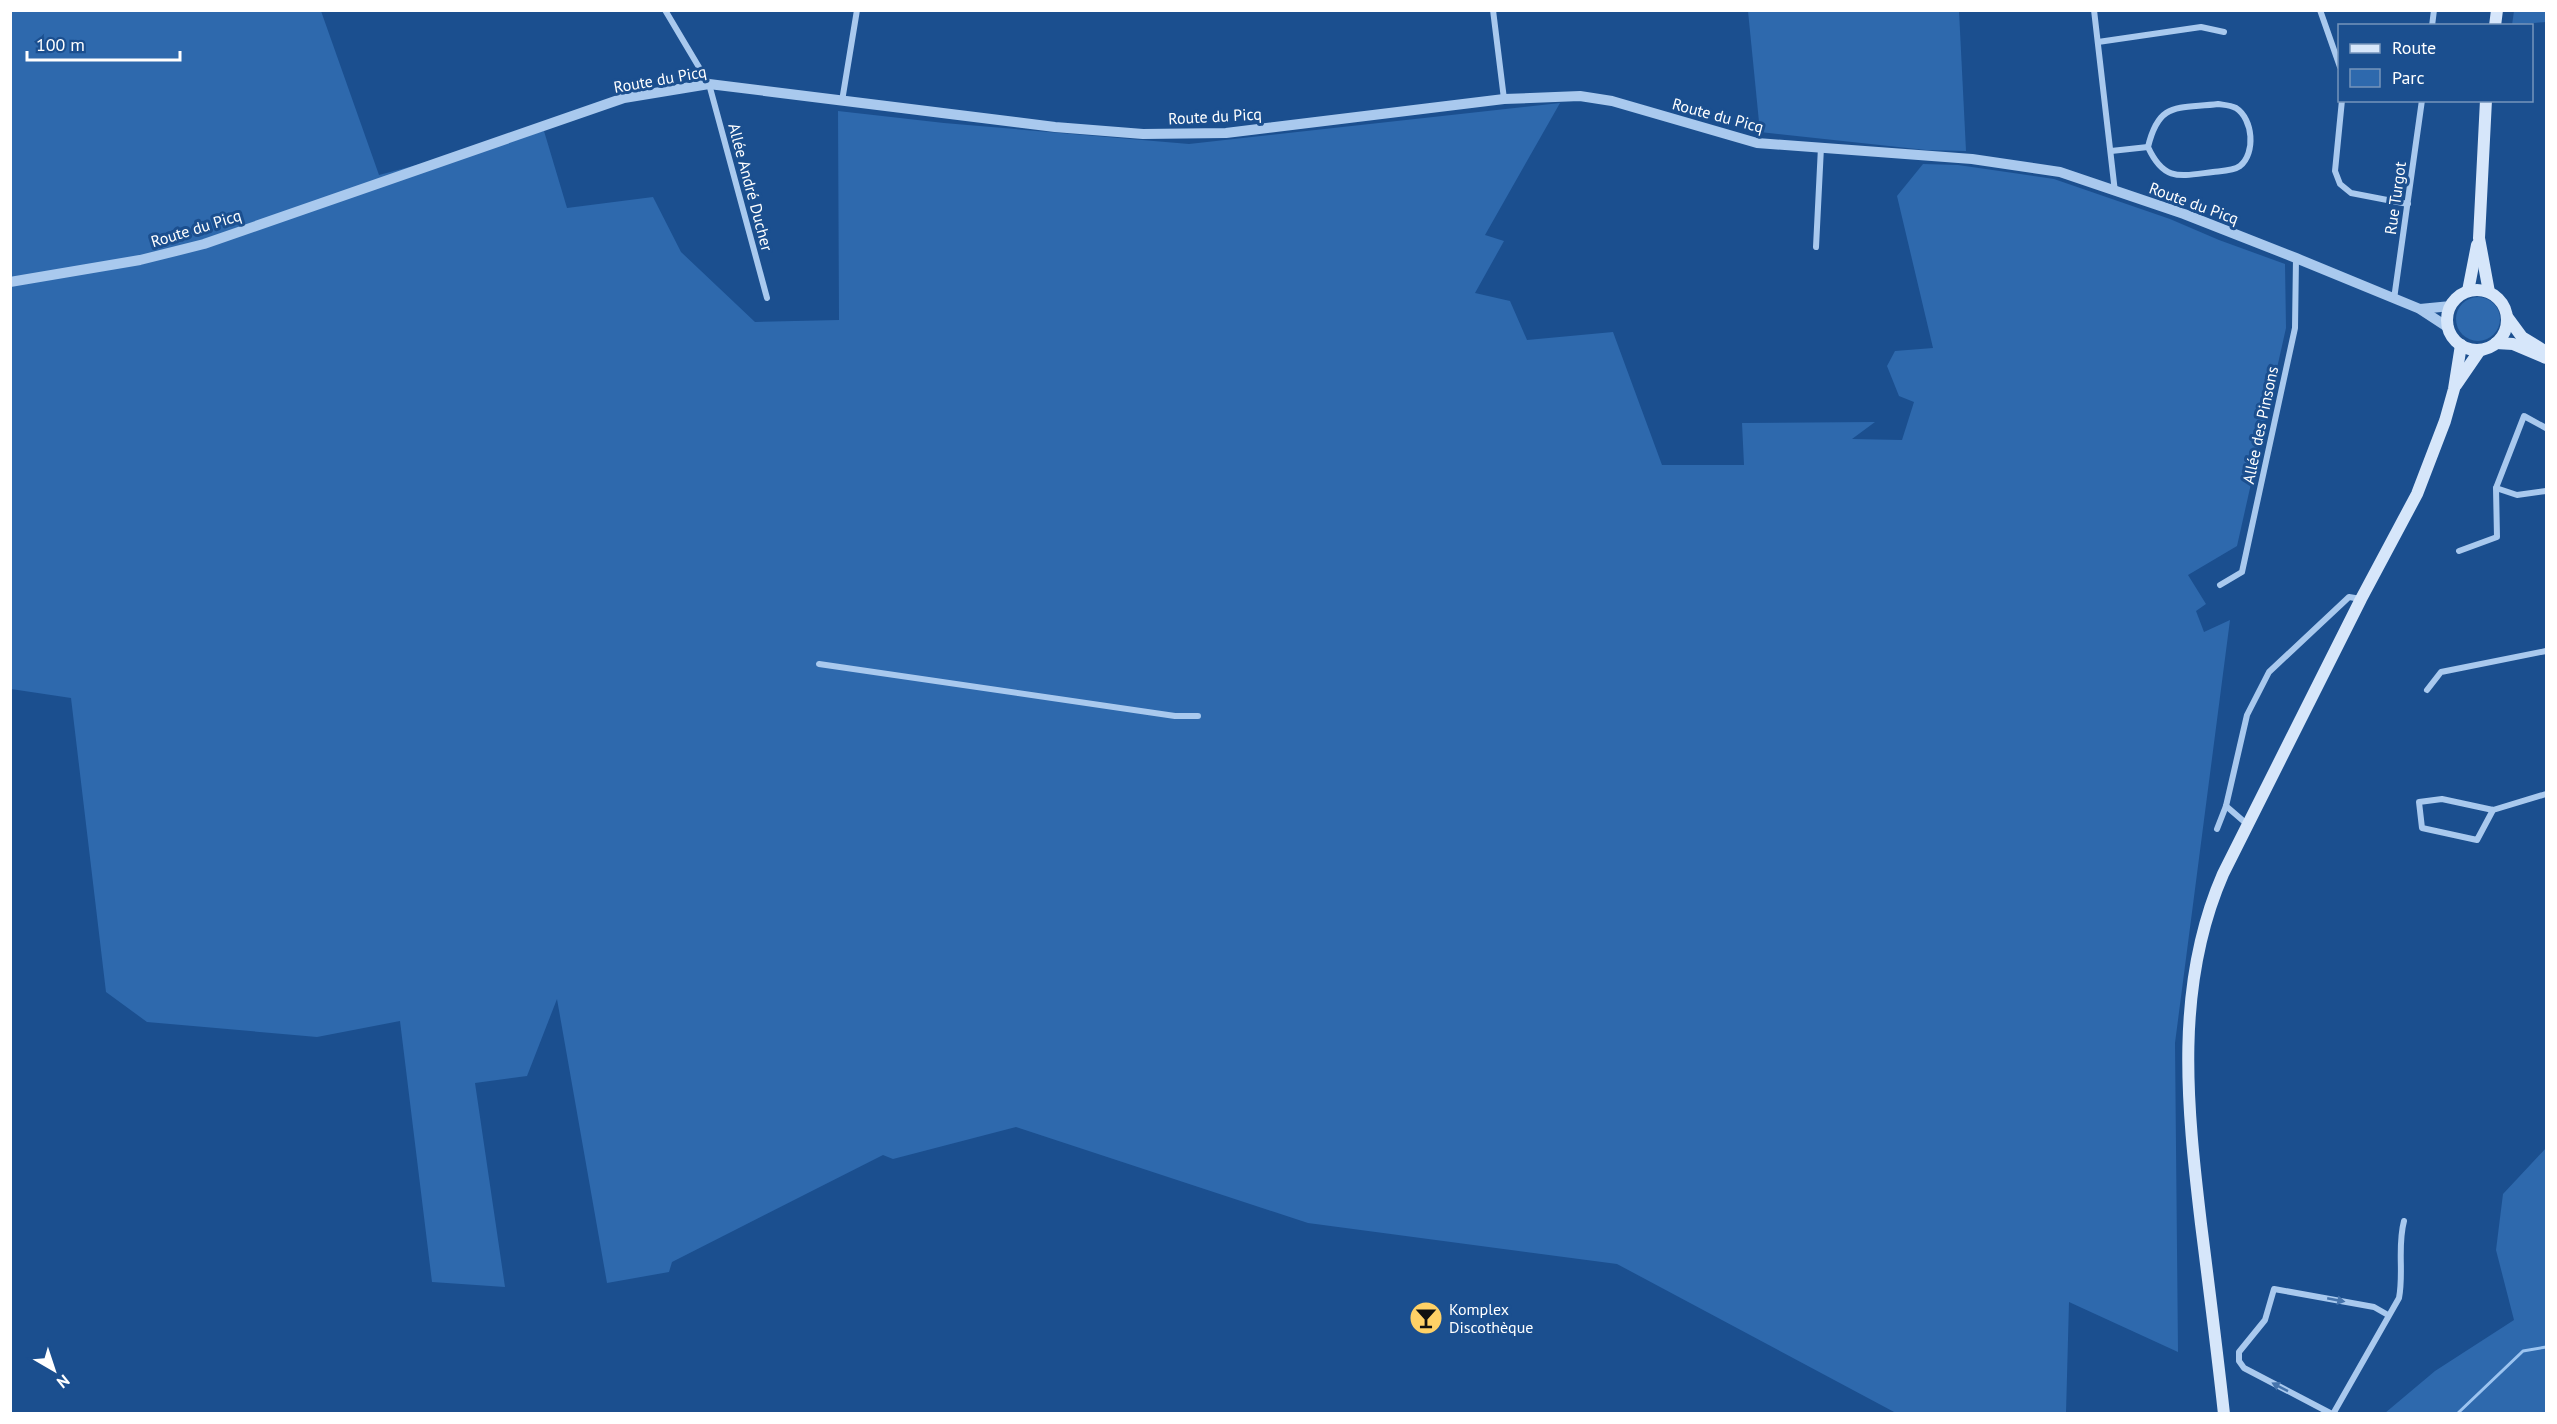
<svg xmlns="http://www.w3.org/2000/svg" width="2557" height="1424" viewBox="0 0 2557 1424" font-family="'PT Sans',sans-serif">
<rect width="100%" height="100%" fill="#1b4f8f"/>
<g fill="#2e69ad">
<polygon points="11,11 321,11 379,175 544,131 567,208 653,197 681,252 755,322 839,320 838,111 944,123 1189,144 1560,103 1485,235 1504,241 1475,293 1510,301 1527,340 1613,332 1662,465 1744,465 1742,423 1875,422 1852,439 1902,440 1914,402 1899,396 1887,366 1895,351 1933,348 1897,196 1923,164 1958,165 2054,179 2170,219 2219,240 2285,264 2286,328 2237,546 2188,575 2206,604 2196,611 2204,632 2230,620 2175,1043 2178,1352 2069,1302 2066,1413 1896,1413 1617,1264 1308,1223 1016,1127 893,1159 883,1155 672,1262 669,1272 607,1283 557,999 527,1076 475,1083 505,1287 432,1282 400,1021 317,1037 147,1022 106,992 71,698 11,689"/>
<polygon points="1748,11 1959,11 1966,151 1926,150 1760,132"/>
<polygon points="2514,11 2546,11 2546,22 2512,25"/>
<circle cx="2478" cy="319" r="22"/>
<polygon points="2546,1148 2546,1413 2385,1413 2435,1371 2514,1320 2496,1250 2503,1194"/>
</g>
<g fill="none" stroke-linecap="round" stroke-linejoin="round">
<polyline stroke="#9cc4f0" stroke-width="3" points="2457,1414 2523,1351 2546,1347"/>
<g stroke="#a9c9ee" stroke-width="6">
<polyline points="665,10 709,84 767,298"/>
<polyline points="1493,10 1504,99"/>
<polyline points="2094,10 2115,192"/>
<polyline points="2320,10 2340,67"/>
<polyline points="2432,26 2434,10"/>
<polyline points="2098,42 2201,27 2224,32"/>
<polyline points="2342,100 2335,171 2340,184 2351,193 2408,204"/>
<polyline points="842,101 857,10"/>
<path d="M2218 104C2224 105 2230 105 2236 108 2253 119 2256 153 2240 166 2233 171 2221 171 2213 172 2180 176 2164 182 2148 147 2159 101 2177 109 2218 104Z"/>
<polyline points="2111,151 2148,147"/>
<polyline points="1816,247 1821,147"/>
<polyline points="2394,299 2422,100"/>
<polyline points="2496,488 2517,495 2546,491"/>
<polyline points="2459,551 2497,537 2496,488 2524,416 2546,428"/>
<polyline points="2220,585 2242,572 2295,328 2296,258"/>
<polyline points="819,664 1175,716 1198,716"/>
<polyline points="2427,690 2441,672 2546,651"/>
<polyline points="2226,806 2248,825"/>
<polyline points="2493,810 2477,840 2422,828 2419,802 2442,799 2493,810 2546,794"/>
<polyline points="2217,829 2226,806 2247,715 2269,672 2349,597 2361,599"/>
<polyline points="2332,1414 2244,1368 2239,1361 2239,1352 2265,1320 2274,1289 2374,1307 2388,1315"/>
<path d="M2333 1414 2399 1298C2404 1272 2397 1247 2404 1221"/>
</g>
<g stroke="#a9c9ee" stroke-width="10">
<polyline points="10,282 140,260 204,244 624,98 709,84 1055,127 1143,134 1226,133 1504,99 1580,96 1612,101 1757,143 1972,159 2060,172 2184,214 2296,258 2420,309 2449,328"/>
<polyline points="2420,309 2451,306"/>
</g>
<g stroke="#d6e6fa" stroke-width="12">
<polyline points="2495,26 2497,10"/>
<polyline points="2486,100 2479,238 2489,292"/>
<circle cx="2477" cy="320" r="30"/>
<polyline points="2468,291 2477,245"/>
<polyline points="2508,318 2522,337 2543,350"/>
<polyline points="2496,343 2513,344 2546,358"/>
<polyline points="2456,385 2480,350"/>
<path d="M2224 1414C2217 1350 2209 1287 2201 1224 2187 1106 2174 986 2223 874L2361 599 2417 494 2445 421 2454 389 2461 345"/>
</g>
</g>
<defs><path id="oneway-solid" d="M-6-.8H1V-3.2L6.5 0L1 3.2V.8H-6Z" transform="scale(1.5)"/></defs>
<g fill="#4674ac">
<use href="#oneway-solid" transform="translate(2336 1300) rotate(11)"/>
<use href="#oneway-solid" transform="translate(2280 1387) rotate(-153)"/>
</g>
<defs>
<g id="bar-disc" transform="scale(1.725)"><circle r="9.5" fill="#ffd166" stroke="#1b4f8f"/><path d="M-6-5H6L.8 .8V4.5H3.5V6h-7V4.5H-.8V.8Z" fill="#111"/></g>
</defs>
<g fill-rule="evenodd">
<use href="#bar-disc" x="1426" y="1318"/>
</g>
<g text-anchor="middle" stroke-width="6" stroke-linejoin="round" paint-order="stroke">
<g font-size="16" fill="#fff" stroke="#1b4f8f">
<text transform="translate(660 79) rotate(-10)" y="6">Route du Picq</text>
<text transform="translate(1718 115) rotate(15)" y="6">Route du Picq</text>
<text transform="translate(1215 116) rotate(-3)" y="6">Route du Picq</text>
<text transform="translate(751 187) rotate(75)" y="6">Allée André Ducher</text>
<text transform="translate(2395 198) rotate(-82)" y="6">Rue Turgot</text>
<text transform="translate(2194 203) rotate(20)" y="6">Route du Picq</text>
<text transform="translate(196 228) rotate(-17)" y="6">Route du Picq</text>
<text transform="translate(2260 425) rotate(-78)" y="6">Allée des Pinsons</text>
</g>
<g font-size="16" fill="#fff" stroke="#1b4f8f" text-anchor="start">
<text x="1449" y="1315">Komplex<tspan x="1449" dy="18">Discothèque</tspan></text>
</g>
</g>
<rect width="2557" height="1424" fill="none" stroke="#ffffff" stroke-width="24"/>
<rect x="2338" y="24" width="195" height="78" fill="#1b4f8f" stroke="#7695bc" stroke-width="1.5"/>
<rect x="2350" y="44" width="30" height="9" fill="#d6e6fa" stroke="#7695bc" stroke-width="1.5"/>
<text x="2392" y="54" font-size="18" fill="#ffffff">Route</text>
<rect x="2350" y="69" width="30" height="18" fill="#2e69ad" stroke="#7695bc" stroke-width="1.5"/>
<text x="2392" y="84" font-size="18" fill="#ffffff">Parc</text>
<g transform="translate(54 1370) rotate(141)" stroke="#1b4f8f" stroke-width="4.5" paint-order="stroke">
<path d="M0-4.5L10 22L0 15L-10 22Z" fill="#ffffff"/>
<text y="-9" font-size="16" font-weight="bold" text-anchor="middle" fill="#ffffff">N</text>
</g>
<path d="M27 51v9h153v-9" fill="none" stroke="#ffffff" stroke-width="3"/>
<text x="36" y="51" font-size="18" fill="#ffffff" stroke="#1b4f8f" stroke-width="4.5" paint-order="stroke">100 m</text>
</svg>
